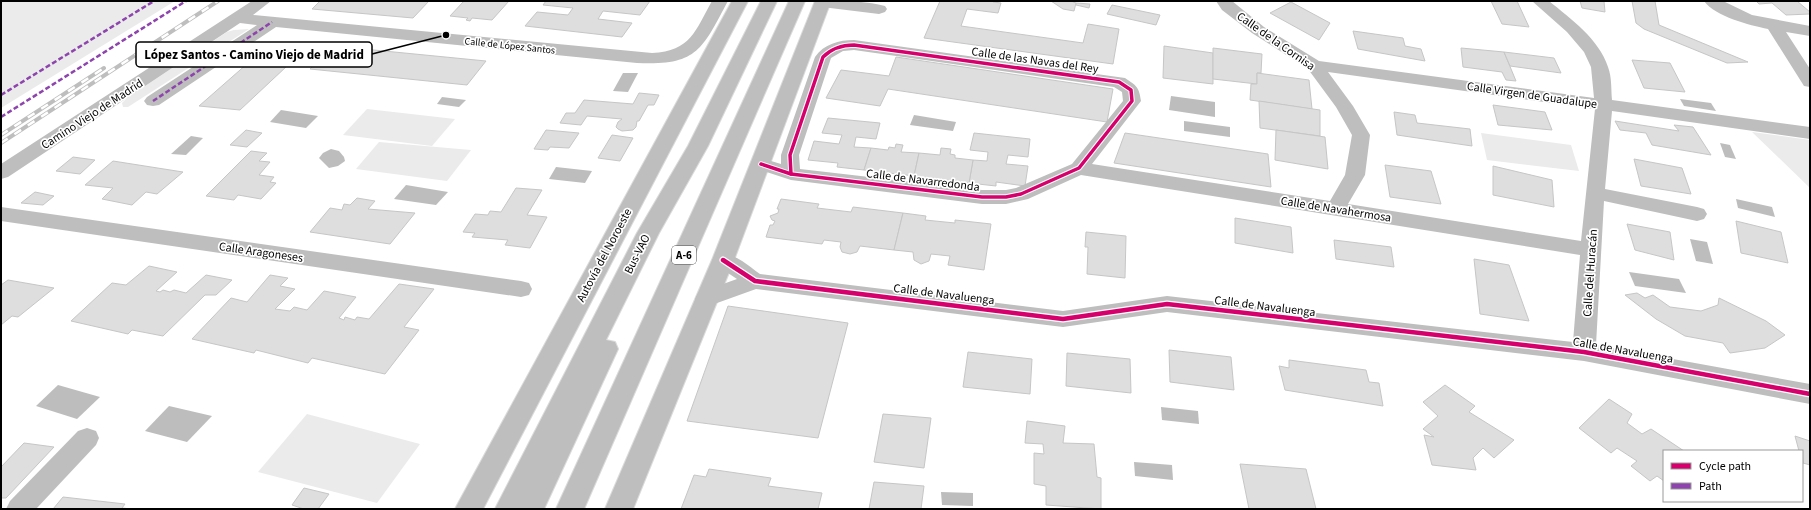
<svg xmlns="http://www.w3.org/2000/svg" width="1811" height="510" viewBox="0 0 1811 510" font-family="'Source Sans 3',sans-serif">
<rect width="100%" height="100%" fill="#fff"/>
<g fill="#ebebeb">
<polygon points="1,1 175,1 1,108"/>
<polygon points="249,29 128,107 123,107 122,103 127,98 227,32 234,30"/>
<polygon points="367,109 455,119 432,146 343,135"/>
<polygon points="1752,132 1810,140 1810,188"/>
<polygon points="1481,133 1571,145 1579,171 1487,160"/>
<polygon points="379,142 471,150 447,181 356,169"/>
<polygon points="307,414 420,444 377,503 258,472"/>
</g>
<g fill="#bdbdbd">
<polygon points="623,73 638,73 628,92 613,91"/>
<polygon points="1171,96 1215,102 1215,117 1169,110"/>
<polygon points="442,97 466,100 459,107 437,104"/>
<polygon points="1680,99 1711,103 1716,111 1684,106"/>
<polygon points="281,110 318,116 306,128 270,122"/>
<polygon points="914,115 956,122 953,131 910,125"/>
<polygon points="1184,121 1230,127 1230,137 1184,131"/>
<polygon points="191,136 203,138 186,155 171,154"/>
<polygon points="1720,143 1730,145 1736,159 1725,157"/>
<polygon points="331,149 339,151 344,157 345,161 338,166 329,168 319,158 323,153"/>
<polygon points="556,167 592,171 585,183 549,179"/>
<polygon points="406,185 448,192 436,205 394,199"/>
<polygon points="1736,199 1772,207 1775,217 1738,208"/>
<polygon points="1690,239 1707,242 1713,264 1696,261"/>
<polygon points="1629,272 1679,279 1686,293 1635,286"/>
<polygon points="58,385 100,397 77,419 36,406"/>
<polygon points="169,406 212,416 187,442 145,431"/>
<polygon points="1161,407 1198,411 1199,424 1162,420"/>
<polygon points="1134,462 1172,465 1173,480 1135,476"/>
<polygon points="941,492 973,493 973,506 942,505"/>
</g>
<g fill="#dedede" stroke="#c6c6c6">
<polygon points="320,1 429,1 413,18 312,9"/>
<polygon points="464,1 509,1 492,20 472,18 470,21 466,20 468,18 450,16"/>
<polygon points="546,1 650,1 640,15 603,11 598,19 632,23 622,37 525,26 537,12 568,15 573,8 543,5"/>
<polygon points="940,1 993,1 993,2 1001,3 998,13 967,9 961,26 1083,43 1088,24 1119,29 1113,64 924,38"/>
<polygon points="1051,1 1071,1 1076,3 1074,11 1063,9"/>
<polygon points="1491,1 1517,1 1529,27 1502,24"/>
<polygon points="1580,1 1604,1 1605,12 1582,8"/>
<polygon points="1632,1 1655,1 1659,25 1748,62 1727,63 1644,29 1636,23"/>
<polygon points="1756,1 1797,1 1810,12 1810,14 1786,15 1772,3 1759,4"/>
<polygon points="1291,2 1330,23 1319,40 1270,13"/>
<polygon points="1076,3 1090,4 1089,8 1076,5"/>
<polygon points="1112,5 1160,15 1156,25 1107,14"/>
<polygon points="1353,31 1403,38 1405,46 1421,49 1425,61 1358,49"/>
<polygon points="333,46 486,61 467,85 310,69"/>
<polygon points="1164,46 1213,53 1213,84 1163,78"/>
<polygon points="1213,48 1262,54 1261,73 1257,73 1257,84 1213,79"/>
<polygon points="1461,48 1504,52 1516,81 1506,80 1502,72 1463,67"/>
<polygon points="264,49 302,52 240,110 199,106"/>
<polygon points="1504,52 1554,58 1561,73 1510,66"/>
<polygon points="896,57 1113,89 1107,122 888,89 880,106 826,98 841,70 889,76"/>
<polygon points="1632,60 1670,63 1685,92 1644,88"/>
<polygon points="1257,73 1309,80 1312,109 1250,100 1251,84 1257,84"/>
<polygon points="639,93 659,95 654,105 648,105 639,121 637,121 636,127 633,130 622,131 618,129 616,127 618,122 622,119 587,116 581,125 560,123 566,113 575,113 584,100 633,104"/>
<polygon points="1259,101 1320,110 1320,136 1260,128"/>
<polygon points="1493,105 1545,112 1552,130 1498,125"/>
<polygon points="1394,112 1415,115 1417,123 1470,129 1472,146 1397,135"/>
<polygon points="828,118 880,123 876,139 856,137 854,147 871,148 864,170 837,167 838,163 808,160 814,141 839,144 842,135 822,133"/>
<polygon points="1615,121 1679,131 1674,125 1693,127 1711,155 1652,145 1646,133 1620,130"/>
<polygon points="246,130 262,133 247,147 230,145"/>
<polygon points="546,130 579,133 569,148 550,147 548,150 534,149"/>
<polygon points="1276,130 1325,137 1328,169 1275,160"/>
<polygon points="974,133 1030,139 1028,157 1008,155 1006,164 1028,166 1025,186 996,182 996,186 969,183 973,160 987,161 988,152 970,150"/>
<polygon points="1125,133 1268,154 1271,187 1114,163"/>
<polygon points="612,135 633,138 620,161 598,158"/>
<polygon points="896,144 903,145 901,152 919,153 914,176 864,170 871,148 888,150 889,147 895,148"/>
<polygon points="941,148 951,149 950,154 955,155 955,158 973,160 969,183 914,176 919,153 940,155"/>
<polygon points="251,151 267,153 259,161 270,162 259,175 274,177 270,182 276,183 261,199 238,195 234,200 206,196"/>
<polygon points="73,157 95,160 80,174 56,171"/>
<polygon points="1634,159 1682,168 1691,194 1641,186"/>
<polygon points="113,161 183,172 157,194 146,192 132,205 102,199 113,188 85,185"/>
<polygon points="1385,165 1431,171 1441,204 1390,197"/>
<polygon points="1493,166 1552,180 1554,207 1493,195"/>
<polygon points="516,188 542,190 527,215 547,217 530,248 505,245 508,240 472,237 475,233 463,232 475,214 488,215 490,211 501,212"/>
<polygon points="35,192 54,196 43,205 21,203"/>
<polygon points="357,198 375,201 368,209 415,213 390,244 310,232 330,208 342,210 344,204 350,205"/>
<polygon points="781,199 819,204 817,208 851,212 853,207 903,213 894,250 860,246 857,252 850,254 842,252 840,247 841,242 824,240 822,244 766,237 770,225 773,225 775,221 772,220 770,216 778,213 779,209 777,209"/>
<polygon points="903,213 926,216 925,220 955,223 955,220 991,224 984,270 948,265 950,256 931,254 929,261 921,264 914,260 913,252 894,250"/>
<polygon points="1235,218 1291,227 1293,253 1235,243"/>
<polygon points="1736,221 1781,232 1788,263 1741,253"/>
<polygon points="1627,224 1670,232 1674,260 1635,250"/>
<polygon points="1086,232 1126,236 1125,278 1087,274 1088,247 1085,247"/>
<polygon points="1334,240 1391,247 1394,267 1336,259"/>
<polygon points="1474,259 1509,265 1529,321 1480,314"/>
<polygon points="149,266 177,272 156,291 160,292 163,290 170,292 174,290 186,293 206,275 232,280 216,295 205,295 163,336 132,330 128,334 71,321 112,283 126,285"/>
<polygon points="270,275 288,278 280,286 295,289 275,309 290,311 294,307 307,310 324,291 356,297 339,318 344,320 345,317 355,320 357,317 369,319 399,284 434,289 404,327 419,330 385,374 312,358 308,363 256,350 254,353 192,339 231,298 247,302"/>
<polygon points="8,280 54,288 18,317 12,316 1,325 1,285"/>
<polygon points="1637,293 1645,298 1653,295 1670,307 1701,311 1718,305 1719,298 1766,321 1785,335 1765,348 1730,353 1723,343 1685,336 1656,319 1625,295"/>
<polygon points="728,306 848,323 818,438 687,421"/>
<polygon points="1169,350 1231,357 1234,390 1170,382"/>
<polygon points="968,352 1032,359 1030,394 963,387"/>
<polygon points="1067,353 1130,359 1131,393 1066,386"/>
<polygon points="1289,360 1366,370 1369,382 1379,383 1383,406 1285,390 1279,366 1289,368"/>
<polygon points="1445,385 1475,406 1469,412 1514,440 1494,458 1483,448 1473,458 1476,470 1432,465 1424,435 1434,437 1423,429 1438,416 1423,402"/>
<polygon points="1609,399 1632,414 1627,423 1642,434 1651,429 1684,451 1664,451 1664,481 1657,476 1650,481 1631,466 1637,461 1617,448 1611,453 1579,428"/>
<polygon points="883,414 931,418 924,468 874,462"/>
<polygon points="1027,421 1065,426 1063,443 1094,444 1097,477 1101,478 1101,509 1046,505 1046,486 1034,484 1034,453 1044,454 1043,444 1025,443"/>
<polygon points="1795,436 1810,441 1810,465 1803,463 1802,451 1799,451"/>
<polygon points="24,443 54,447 6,498 1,498 1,467"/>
<polygon points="1240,464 1306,469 1316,509 1249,509"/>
<polygon points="709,469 771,478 768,486 822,493 818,509 681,509 694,475 706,477"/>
<polygon points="874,482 924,486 921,509 869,509"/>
<polygon points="304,488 329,494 318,509 304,509 292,505"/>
<polygon points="63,497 125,504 122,508 131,509 53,509"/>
</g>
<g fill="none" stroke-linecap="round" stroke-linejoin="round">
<g stroke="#dbdbdb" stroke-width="2">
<g id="highway">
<polygon points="732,1 748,1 483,509 455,509"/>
<polygon points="761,1 777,1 708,146 659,233 606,340 615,342 618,349 544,509 495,509 637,233 688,146"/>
<polygon points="789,1 805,1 584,509 556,509"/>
<polygon points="815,1 831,1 734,260 633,509 605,509 712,260"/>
</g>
</g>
<g fill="#bebebe" fill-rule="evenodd">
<path d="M252 1H271L253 15 652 53C691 51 695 31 712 1H728C702 49 698 66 637 63L276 27 159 105 153 106 147 105 144 101 147 97 257 25 240 23 8 177 1 179V164Z"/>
<path d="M815 1C838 1 862 0 885 6L887 9 885 12 879 14 822 7 816 5Z"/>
<path d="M1216 1H1232L1264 27 1319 61 1594 98 1591 67 1584 52 1567 32 1532 1H1549C1571 19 1599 39 1608 67 1612 77 1611 90 1612 100L1810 127V139L1612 111 1605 189 1697 207 1704 209 1707 214 1704 219 1697 221 1604 201 1596 345 1810 384V404L1584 361 1167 312 1063 327 756 289 706 307 698 305 695 299 698 293 737 279 716 265 712 260 716 255C732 250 747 265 760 274L1063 311 1167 296 1573 342 1580 255 1081 175 1028 199 1006 204H982L791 180 754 168 751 164 754 160 761 158 781 164V155L815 57C824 44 839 40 854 40L1125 78C1137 86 1139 87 1141 101L1092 164 1330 201 1345 175 1352 135 1336 107 1308 69 1252 33 1222 10ZM854 50 1114 87 1122 92 1123 101 1072 164 1016 188 1006 190H982L800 169 799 155 831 58 843 51ZM1328 72 1595 109 1581 241 1348 204 1365 175 1370 135 1353 106Z"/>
<path d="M1704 1H1723L1752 15 1810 26V36L1786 32 1810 69V87L1804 86 1768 29C1749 25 1716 17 1704 1Z"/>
<polygon points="1,207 521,281 529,283 532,289 529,295 521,297 1,221"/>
<polygon points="87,428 96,431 99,438 96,445 36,509 6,509 10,501 78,431"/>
</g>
<use href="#highway" fill="#bebebe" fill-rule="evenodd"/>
<g stroke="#bebebe" stroke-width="4">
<g id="rail">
<polyline points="1,135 104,68"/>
<polyline points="1,143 218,1"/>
</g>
</g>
<use href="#rail" stroke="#fff" stroke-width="2.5" stroke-dasharray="8" stroke-linecap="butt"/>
<g stroke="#8e44ad" stroke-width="2.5" stroke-dasharray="5 2.5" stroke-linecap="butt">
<polyline points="1,95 154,1"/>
<polyline points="153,101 272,22"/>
<polyline points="1,117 186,1"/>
</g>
<g stroke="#fff" stroke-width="5.5">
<g id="cycleway-far1">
<path d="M854 45 1119 82 1131 90 1132 101 1079 168 1021 194 1006 197H982L791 174 790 155 823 57C832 48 842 45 854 45Z"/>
<polyline points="761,164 791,174"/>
</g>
</g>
<g stroke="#fff" stroke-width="7">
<polyline id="cycleway" points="723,260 755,281 1063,319 1167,304 1584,352 1810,394"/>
</g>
<use href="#cycleway-far1" stroke="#d6006c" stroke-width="3.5"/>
<use href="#cycleway" stroke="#d6006c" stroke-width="4.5"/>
</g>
<g text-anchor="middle" stroke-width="3.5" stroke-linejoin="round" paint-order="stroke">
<g font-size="10" fill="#000" stroke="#fff">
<text transform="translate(510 45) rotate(6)" y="4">Calle de López Santos</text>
</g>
<rect fill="#fff" stroke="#4c4c4c" stroke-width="1" x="672" y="246" width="24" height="18" rx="3"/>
<g font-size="11" font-weight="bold" fill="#000">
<text x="684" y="259">A-6</text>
</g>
<g font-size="12" fill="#000" stroke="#fff">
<text transform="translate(1276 41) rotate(35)" y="4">Calle de la Cornisa</text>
<text transform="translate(1035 60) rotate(8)" y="4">Calle de las Navas del Rey</text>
<text transform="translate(1532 95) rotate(8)" y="4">Calle Virgen de Guadalupe</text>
<text transform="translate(92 114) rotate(-33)" y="4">Camino Viejo de Madrid</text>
<text transform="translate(923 180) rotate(7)" y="4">Calle de Navarredonda</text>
<text transform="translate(1336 209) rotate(9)" y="4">Calle de Navahermosa</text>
<text transform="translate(261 252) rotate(8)" y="4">Calle Aragoneses</text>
<text transform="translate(637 254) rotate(-63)" y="4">Bus-VAO</text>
<text transform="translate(604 255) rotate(-62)" y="4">Autovía del Noroeste</text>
<text transform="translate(1590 273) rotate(-86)" y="4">Calle del Huracán</text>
<text transform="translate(944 294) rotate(7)" y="4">Calle de Navaluenga</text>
<text transform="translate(1265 306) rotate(7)" y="4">Calle de Navaluenga</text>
<text transform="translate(1623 350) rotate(10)" y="4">Calle de Navaluenga</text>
</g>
</g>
<path fill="none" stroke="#000" stroke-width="1.5" d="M446 35L372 54"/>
<circle fill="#000" stroke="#fff" stroke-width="1.5" cx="446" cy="35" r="4"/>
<rect fill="#fff" stroke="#000" stroke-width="1.5" x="136" y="42" width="236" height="25" rx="4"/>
<g font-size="13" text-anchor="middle" font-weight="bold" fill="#000">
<text x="254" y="59">López Santos - Camino Viejo de Madrid</text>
</g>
<rect width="1811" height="510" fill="none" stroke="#000000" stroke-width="4"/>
<rect x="1663" y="450" width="140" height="52" fill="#ffffff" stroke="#999999"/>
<rect x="1671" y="463" width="20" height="6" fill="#d6006c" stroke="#999999"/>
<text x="1699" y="470" font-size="12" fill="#000000">Cycle path</text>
<rect x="1671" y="483" width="20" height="6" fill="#8e44ad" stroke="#999999"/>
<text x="1699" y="490" font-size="12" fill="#000000">Path</text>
</svg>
